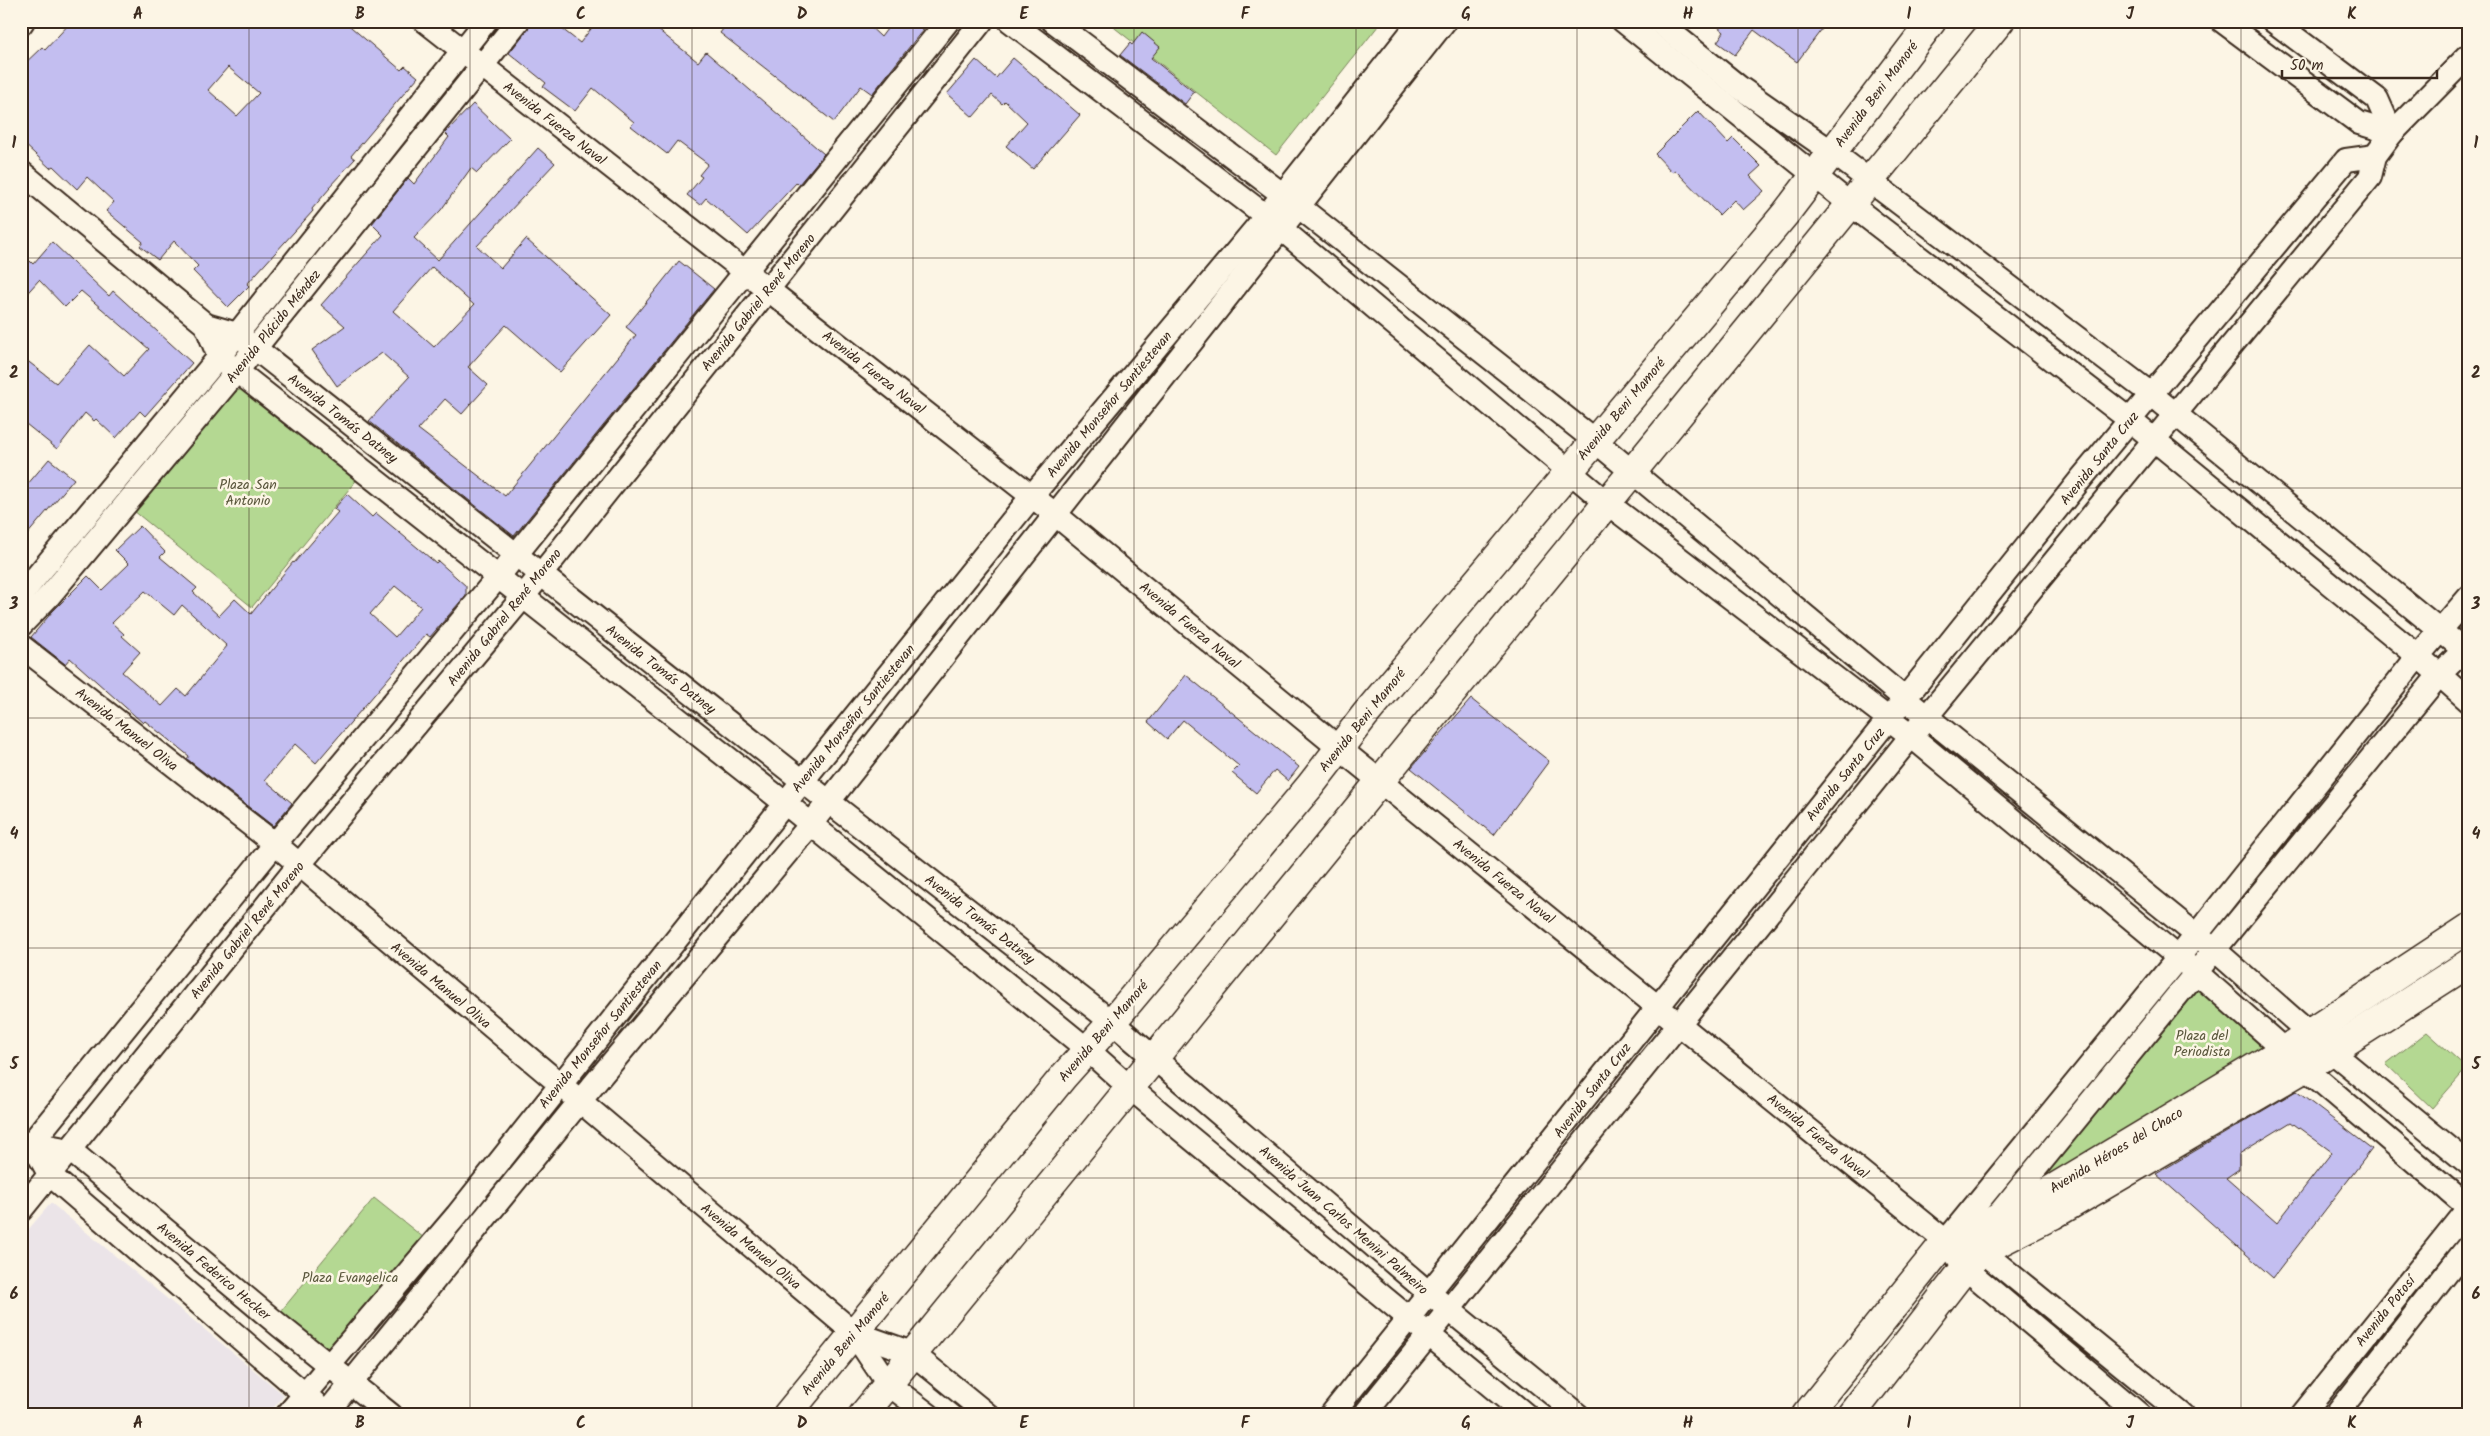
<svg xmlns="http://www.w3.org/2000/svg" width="2490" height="1436" viewBox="0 0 2490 1436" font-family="Kalam,sans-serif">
<rect width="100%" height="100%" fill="#fcf5e5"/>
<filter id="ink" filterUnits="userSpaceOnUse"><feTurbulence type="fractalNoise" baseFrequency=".02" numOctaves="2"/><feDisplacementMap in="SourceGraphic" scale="10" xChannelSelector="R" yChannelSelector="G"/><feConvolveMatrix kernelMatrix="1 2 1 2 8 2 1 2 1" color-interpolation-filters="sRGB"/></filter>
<g filter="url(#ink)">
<polygon fill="#ebe4e8" points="51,1203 284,1395 268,1415 21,1415 21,1238"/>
<g fill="#b4d892" stroke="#788158">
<polygon points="1106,21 1382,21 1276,155"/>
<polygon points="245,387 359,477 252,607 134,511 230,395"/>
<polygon points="2199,988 2267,1047 2047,1180 2045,1174"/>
<polygon points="2427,1032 2467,1068 2432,1108 2386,1064"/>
<polygon points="374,1198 424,1238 327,1357 277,1316"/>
</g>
<g fill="#c3bef0" stroke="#3b2a1e" fill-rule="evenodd">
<path d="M72 21H344L401 70 405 66 418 77 351 156 355 159 329 187 330 188 312 209 313 211 247 284 249 286 228 307 193 271 198 266 174 241 158 260 140 246 143 242 106 211 114 202 87 177 77 189 53 166 50 168 21 141V67L42 47 45 50ZM228 67 259 93 237 116 208 90Z"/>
<polygon points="531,21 552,21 580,43 597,21 647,21 698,62 706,52 824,154 799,184 797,182 748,235 706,198 700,205 687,195 702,177 699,175 708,164 677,141 667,154 631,126 634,122 593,88 575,111 543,87 546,83 509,53 528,29"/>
<polygon points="729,21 864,21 881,37 893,21 930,21 872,94 861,86 834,122 720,33"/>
<polygon points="1711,21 1828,21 1797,62 1754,30 1735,55 1717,42 1724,32"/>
<polygon points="1142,32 1160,47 1151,58 1194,92 1185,104 1120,55 1130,43 1132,45"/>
<polygon points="1013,58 1080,115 1033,169 1006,146 1027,122 1005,101 1002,104 992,95 973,117 947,94 976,60 996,78"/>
<path d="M473 104 510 139 477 173 471 168 441 210 414 238 438 260 538 148 555 163 477 246 501 268 526 239 611 315 560 372 506 325 468 367 488 385 462 414 445 399 418 429 505 496 636 335 626 327 679 261 714 289 514 536 369 421 409 377 382 353 337 386 312 350 345 326 321 305 383 235 372 224 408 178 414 184 449 137 445 133ZM432 267 474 305 434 347 393 311Z"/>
<polygon points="1698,111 1728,143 1733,138 1761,166 1750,176 1764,191 1743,210 1734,200 1719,215 1675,170 1672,172 1655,154"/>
<polygon points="52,242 109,296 113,291 192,363 145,416 140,411 116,438 96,419 94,421 85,413 57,449 21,420 21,356 56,383 90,345 124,376 149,349 81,291 65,307 39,280 21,300 21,271 30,261 33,264"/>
<polygon points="49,459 74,479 21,542 21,492"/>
<path d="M347 494 372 517 376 513 436 563 438 561 466 586V595L430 637 426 634 316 763 295 744 265 780 292 803 273 826 187 759 189 756 145 721 143 723 70 658 65 664 31 637 52 612 88 576 102 590 129 564 115 550 140 526 165 552 160 557 197 588 193 592 219 616 235 599 251 614 293 562 294 563 338 512 334 509ZM395 586 421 607 395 637 370 614ZM145 591 174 615 182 605 227 646 186 696 178 689 162 706 122 672 140 652 122 636 124 634 112 623Z"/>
<polygon points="1186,675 1299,767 1288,781 1275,770 1256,793 1232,773 1239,766 1183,720 1167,739 1148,722"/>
<polygon points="1471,699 1549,761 1494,835 1411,768"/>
<path d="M2296 1091 2372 1149 2273 1278 2156 1174ZM2291 1122 2332 1152 2277 1223 2226 1178 2239 1169V1154Z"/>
</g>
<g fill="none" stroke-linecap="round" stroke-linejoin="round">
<g stroke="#3b2a1e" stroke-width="26">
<g id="street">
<polyline points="425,21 1056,515 1339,748 1946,1241 2178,958 2418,656 2469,597"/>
<polyline points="1010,21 1266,216 1607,503 1911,736 2197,973 2305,1068 2469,1208"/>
<polyline points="1053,21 1298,206 1594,440 1905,699 2216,951 2309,1033 2469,1164"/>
<polyline points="1623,21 1850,204 2130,420 2418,656 2469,701"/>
<polyline points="1657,21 1739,87 1832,152 2151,394 2469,654"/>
<polyline points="2222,21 2359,123 2392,133"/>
<polyline points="2273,21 2377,99 2392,133"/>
<polyline points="21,24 23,21"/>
<polyline points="21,172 206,325 237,334 828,801 1112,1022 1430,1294 1578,1415"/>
<polyline points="206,325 219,357 785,803 1088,1050 1129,1087 1526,1415"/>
<polyline points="21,595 219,357 486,21"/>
<polyline points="21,625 50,595 237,371 518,21"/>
<polyline points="21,646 275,844 580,1101 853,1332 888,1384 929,1415"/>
<polyline points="21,1156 275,844 498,577 948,21"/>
<polyline points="21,1210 299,865 523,597 982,21"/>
<polyline points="1997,1216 2440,674 2469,645"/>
<polyline points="853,1332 912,1353 988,1415"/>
<polyline points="315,1403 49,1174 32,1143 70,1150 280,1326 391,1415"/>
<polyline points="287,1415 457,1215 785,803 1032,496 1266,216 1420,21"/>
<polyline points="325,1415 580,1101 811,824 1445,21"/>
<polyline points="1331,1415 2080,480 2346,160 2375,156"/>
<polyline points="1364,1415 1928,715 2370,177 2375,156 2392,133 2469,55"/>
<polyline points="2140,1415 1965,1268 1946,1241 1982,1251 2183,1415"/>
<polyline points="2302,1415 2469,1207"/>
<polyline points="2336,1415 2469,1245"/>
</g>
</g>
<g stroke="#3b2a1e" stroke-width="31">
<g id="secondary">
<polyline points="787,1415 1063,1077 1112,1022 1310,786 1365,715 1786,213 1932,21"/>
<polyline points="863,1415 2000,21"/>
<polyline points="1806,1415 1946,1241 1992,1221 2044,1194 2284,1050 2469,928"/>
<polyline points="1851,1415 1965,1268 1982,1251 2053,1215 2305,1068 2469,963"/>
</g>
</g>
<use href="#street" stroke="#fcf5e5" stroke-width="22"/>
<use href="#secondary" stroke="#fcf5e5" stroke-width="28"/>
</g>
</g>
<path fill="none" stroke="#3b2a1e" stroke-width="1" stroke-opacity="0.55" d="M249 21V1415M470 21V1415M692 21V1415M913 21V1415M1134 21V1415M1356 21V1415M1577 21V1415M1798 21V1415M2020 21V1415M2241 21V1415M21 258H2469M21 488H2469M21 718H2469M21 948H2469M21 1178H2469"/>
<g text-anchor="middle" stroke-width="5" stroke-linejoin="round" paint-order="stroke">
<g font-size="14" fill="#3b2a1e" stroke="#fcf5e5">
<text transform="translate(1876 94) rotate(-53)" y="5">Avenida Beni Mamoré</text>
<text transform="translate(555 123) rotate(38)" y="5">Avenida Fuerza Naval</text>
<text transform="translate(758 302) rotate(-51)" y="5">Avenida Gabriel René Moreno</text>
<text transform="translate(273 326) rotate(-51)" y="5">Avenida Plácido Méndez</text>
<text transform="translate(874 372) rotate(38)" y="5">Avenida Fuerza Naval</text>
<text transform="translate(1109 404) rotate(-50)" y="5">Avenida Monseñor Santiestevan</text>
<text transform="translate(1621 409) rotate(-50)" y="5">Avenida Beni Mamoré</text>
<text transform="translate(343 418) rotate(38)" y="5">Avenida Tomás Datney</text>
<text transform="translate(2099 458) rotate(-51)" y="5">Avenida Santa Cruz</text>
<text transform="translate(504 617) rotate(-51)" y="5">Avenida Gabriel René Moreno</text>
<text transform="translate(1190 625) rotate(40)" y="5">Avenida Fuerza Naval</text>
<text transform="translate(661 669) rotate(38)" y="5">Avenida Tomás Datney</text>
<text transform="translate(853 718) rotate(-51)" y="5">Avenida Monseñor Santiestevan</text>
<text transform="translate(1362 720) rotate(-51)" y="5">Avenida Beni Mamoré</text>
<text transform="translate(127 729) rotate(38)" y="5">Avenida Manuel Oliva</text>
<text transform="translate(1845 774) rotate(-51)" y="5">Avenida Santa Cruz</text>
<text transform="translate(1504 881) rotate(39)" y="5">Avenida Fuerza Naval</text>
<text transform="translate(980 919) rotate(38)" y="5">Avenida Tomás Datney</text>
<text transform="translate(247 930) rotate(-51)" y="5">Avenida Gabriel René Moreno</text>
<text transform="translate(441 985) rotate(40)" y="5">Avenida Manuel Oliva</text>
<text transform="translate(1103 1031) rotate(-49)" y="5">Avenida Beni Mamoré</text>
<text transform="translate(600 1034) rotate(-51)" y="5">Avenida Monseñor Santiestevan</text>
<text transform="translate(1592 1090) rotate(-52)" y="5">Avenida Santa Cruz</text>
<text transform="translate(1818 1136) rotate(39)" y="5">Avenida Fuerza Naval</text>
<text transform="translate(2116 1150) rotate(-31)" y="5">Avenida Héroes del Chaco</text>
<text transform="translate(1344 1220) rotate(41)" y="5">Avenida Juan Carlos Menini Palmeiro</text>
<text transform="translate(751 1246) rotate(40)" y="5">Avenida Manuel Oliva</text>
<text transform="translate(214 1271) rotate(40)" y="5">Avenida Federico Hecker</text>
<text transform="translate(2385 1311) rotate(-51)" y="5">Avenida Potosí</text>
<text transform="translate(845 1344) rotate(-50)" y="5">Avenida Beni Mamoré</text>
</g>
<g font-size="14" fill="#59563b" stroke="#fcf5e5">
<text x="248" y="489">Plaza San<tspan x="248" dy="16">Antonio</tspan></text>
<text x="2202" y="1040">Plaza del<tspan x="2202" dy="16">Periodista</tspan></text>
<text x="350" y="1282">Plaza Evangelica</text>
</g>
</g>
<rect width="2490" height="1436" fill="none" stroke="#fcf5e5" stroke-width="55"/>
<path d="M2282 70v8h155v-8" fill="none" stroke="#3b2a1e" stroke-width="2.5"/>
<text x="2290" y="70" font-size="15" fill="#3b2a1e" stroke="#fcf5e5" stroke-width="4" paint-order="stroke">50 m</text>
<rect x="28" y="28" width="2434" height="1380" fill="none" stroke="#3b2a1e" stroke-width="2"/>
<g font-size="16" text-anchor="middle" font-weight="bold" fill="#3b2a1e">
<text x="138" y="19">A</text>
<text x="360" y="19">B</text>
<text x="581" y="19">C</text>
<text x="802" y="19">D</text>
<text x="1024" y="19">E</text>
<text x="1245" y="19">F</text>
<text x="1466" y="19">G</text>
<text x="1688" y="19">H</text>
<text x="1909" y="19">I</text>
<text x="2130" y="19">J</text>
<text x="2352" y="19">K</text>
<text x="14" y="148">1</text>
<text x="2476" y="148">1</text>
<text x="14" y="378">2</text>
<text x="2476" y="378">2</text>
<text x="14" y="609">3</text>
<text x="2476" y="609">3</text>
<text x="14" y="839">4</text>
<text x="2476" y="839">4</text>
<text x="14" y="1069">5</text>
<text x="2476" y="1069">5</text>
<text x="14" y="1299">6</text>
<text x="2476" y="1299">6</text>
<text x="138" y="1428">A</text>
<text x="360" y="1428">B</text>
<text x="581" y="1428">C</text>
<text x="802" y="1428">D</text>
<text x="1024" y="1428">E</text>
<text x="1245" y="1428">F</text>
<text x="1466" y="1428">G</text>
<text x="1688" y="1428">H</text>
<text x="1909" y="1428">I</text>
<text x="2130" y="1428">J</text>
<text x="2352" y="1428">K</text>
</g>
</svg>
